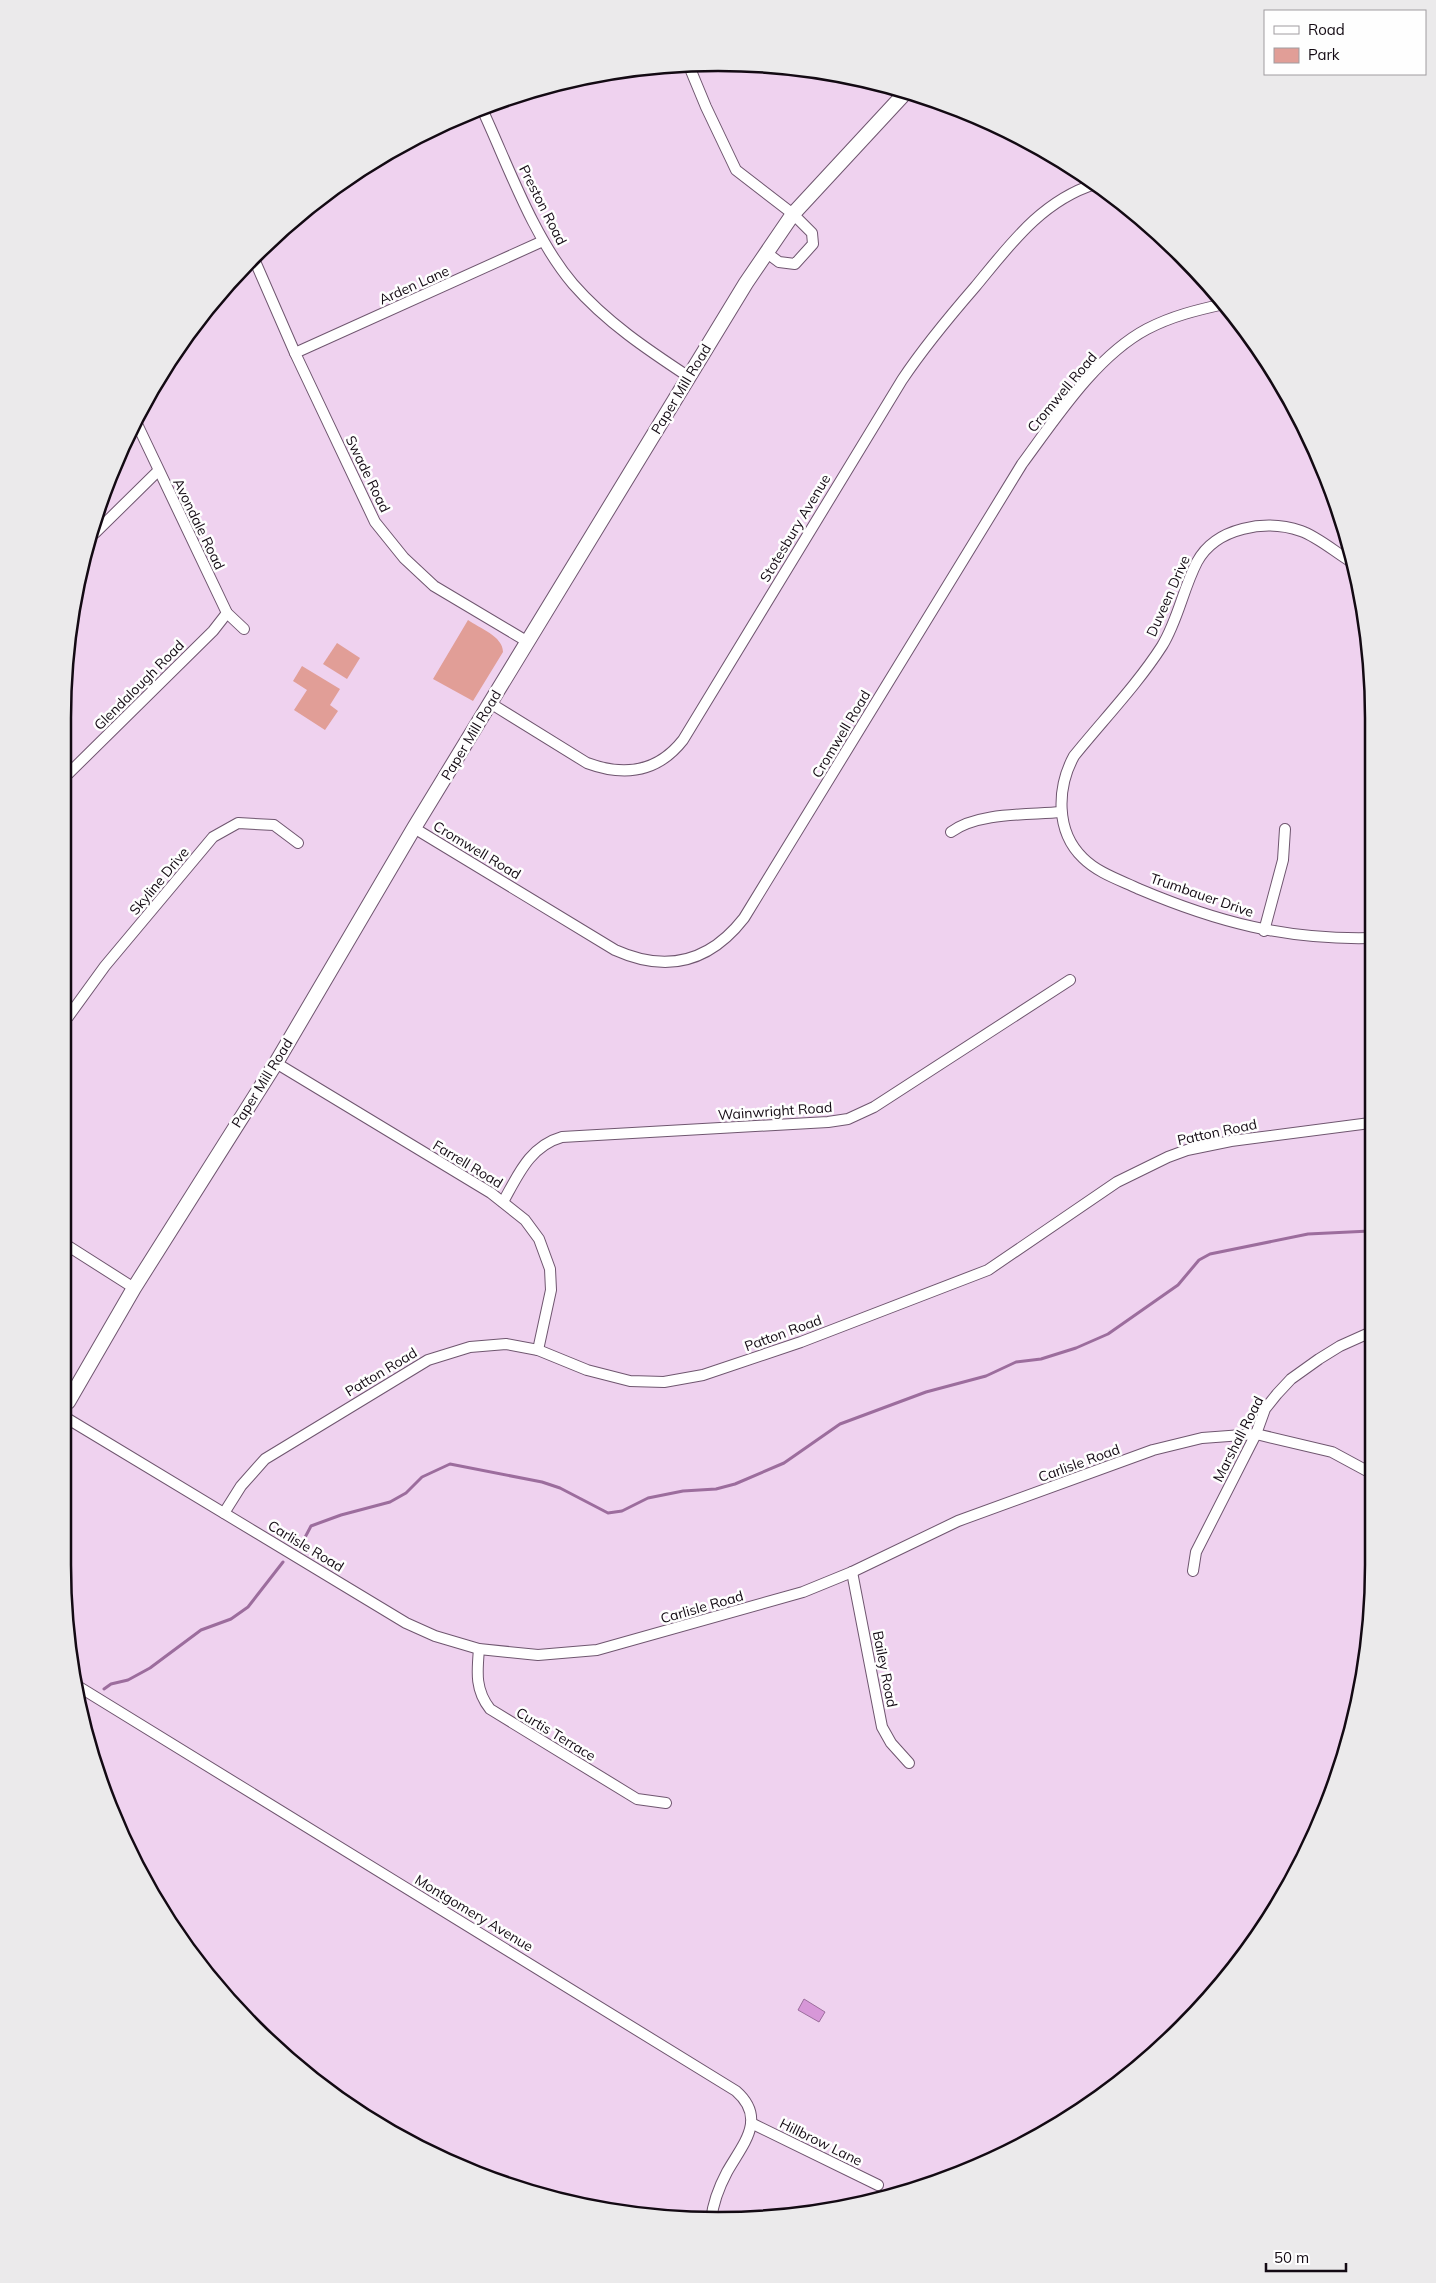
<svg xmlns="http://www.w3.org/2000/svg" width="1436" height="2283" viewBox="0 0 1436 2283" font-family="Mulish,sans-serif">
<rect width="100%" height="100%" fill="#efd2ef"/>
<g fill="#e19e97">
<path d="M468 620C479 628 503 636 503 652L473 701 433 679Z"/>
<polygon points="337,643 360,658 347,679 323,664"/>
<polygon points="302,666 340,689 330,705 338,711 325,730 294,710 307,690 293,681"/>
</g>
<polygon fill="#d797d8" stroke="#9c6d9d" points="804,1999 825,2012 819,2022 798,2010"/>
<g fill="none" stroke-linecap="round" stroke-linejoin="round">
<g stroke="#9c6d9d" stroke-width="3">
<polyline points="301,1545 311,1526 341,1515 390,1502 406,1493 422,1477 450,1464 542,1482 560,1488 608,1513 622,1511 648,1498 683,1491 716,1489 735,1484 784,1463 840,1424 926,1392 986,1376 1016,1362 1041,1359 1076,1348 1108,1334 1178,1285 1199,1260 1210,1254 1308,1234 1370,1231"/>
<polyline points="104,1689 111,1684 128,1680 150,1668 201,1630 231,1619 248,1607 283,1562"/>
<polyline points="79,1699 85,1697"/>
</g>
<g stroke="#6f566f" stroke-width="12">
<g id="minor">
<polyline points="689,66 706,107 736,170 793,214 812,233 813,244 795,264 779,262 767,253"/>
<path d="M482 109C508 165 533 237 573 284 606 322 648 350 689 377"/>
<polyline points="254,259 295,353 375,522 404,558 434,586 528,642"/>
<polyline points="295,353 543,241"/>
<polyline points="137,424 227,613 244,629"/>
<polyline points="95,533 158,471"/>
<path d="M1350 561C1335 552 1318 537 1301 531 1266 519 1216 527 1197 562 1183 589 1178 620 1162 646 1137 685 1103 720 1074 756 1057 787 1055 831 1083 858 1098 873 1120 880 1139 889 1217 922 1285 940 1371 938"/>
<path d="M490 703 587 763C625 777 658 772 683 740L902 380C924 347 949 317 975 287 1009 246 1041 201 1095 184"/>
<polyline points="68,774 213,631 227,613"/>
<path d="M414 828 615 950C666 973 709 963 744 918L1022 464C1056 418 1096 356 1147 329 1172 316 1197 310 1224 304"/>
<path d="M951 832C978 812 1029 815 1061 812"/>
<polyline points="1264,931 1283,860 1285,829"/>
<polyline points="68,1017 105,966 213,837 238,823 274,825 298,843"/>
<polyline points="276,1063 491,1193 525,1220 539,1239 550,1269 551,1290 538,1350"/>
<path d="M503 1202C518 1175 530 1146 562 1137L828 1122 848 1119 874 1107 1070 980"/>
<polyline points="68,1246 134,1288"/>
<polyline points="68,1419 406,1623 435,1636 479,1649 538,1655 597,1650 803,1592 852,1572 958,1521 1153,1450 1202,1438 1256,1434 1332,1452 1369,1472"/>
<polyline points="224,1513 241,1486 265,1459 428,1360 470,1347 506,1344 538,1350 587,1370 630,1381 664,1382 703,1375 801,1342 988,1270 1117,1182 1168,1157 1187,1150 1231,1141 1370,1123"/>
<polyline points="1193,1571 1196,1552 1256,1434 1265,1409 1277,1394 1291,1379 1319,1359 1340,1346 1369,1333"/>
<polyline points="852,1572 882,1727 891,1743 909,1763"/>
<path d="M479 1649C477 1672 475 1690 490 1709L637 1799 666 1803"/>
<path d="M76 1685 736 2091C768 2119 742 2145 727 2172 719 2187 713 2203 711 2220"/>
<polyline points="751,2123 878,2185"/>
</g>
</g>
<g stroke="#6f566f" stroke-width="16">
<polyline id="secondary" points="68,1402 134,1288 276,1063 414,828 746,283 793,214 906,92"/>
</g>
<use href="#minor" stroke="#fff" stroke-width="10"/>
<use href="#secondary" stroke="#fff" stroke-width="14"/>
</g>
<g text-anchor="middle" stroke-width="5" stroke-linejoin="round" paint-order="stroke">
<g font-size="14" fill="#130a13" stroke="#fefefe">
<text transform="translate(543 205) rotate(63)" y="5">Preston Road</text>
<text transform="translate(414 285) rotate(-24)" y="5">Arden Lane</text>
<text transform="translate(681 389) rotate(-59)" y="5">Paper Mill Road</text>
<text transform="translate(1062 392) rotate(-50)" y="5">Cromwell Road</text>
<text transform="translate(368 474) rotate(64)" y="5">Swade Road</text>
<text transform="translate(199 524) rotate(64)" y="5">Avondale Road</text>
<text transform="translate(795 528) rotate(-59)" y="5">Stotesbury Avenue</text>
<text transform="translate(1168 596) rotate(-66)" y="5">Duveen Drive</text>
<text transform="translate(139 685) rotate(-45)" y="5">Glendalough Road</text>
<text transform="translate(841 734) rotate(-59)" y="5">Cromwell Road</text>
<text transform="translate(471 735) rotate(-59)" y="5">Paper Mill Road</text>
<text transform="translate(477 850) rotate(31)" y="5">Cromwell Road</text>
<text transform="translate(159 881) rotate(-50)" y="5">Skyline Drive</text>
<text transform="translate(1202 895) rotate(19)" y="5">Trumbauer Drive</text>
<text transform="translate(262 1083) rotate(-58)" y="5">Paper Mill Road</text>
<text transform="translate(775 1111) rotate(-4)" y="5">Wainwright Road</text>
<text transform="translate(1217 1132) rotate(-12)" y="5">Patton Road</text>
<text transform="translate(468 1164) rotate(31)" y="5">Farrell Road</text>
<text transform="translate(783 1333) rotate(-20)" y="5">Patton Road</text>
<text transform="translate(381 1372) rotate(-31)" y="5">Patton Road</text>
<text transform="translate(1238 1439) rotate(-63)" y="5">Marshall Road</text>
<text transform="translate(1079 1463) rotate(-20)" y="5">Carlisle Road</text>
<text transform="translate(306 1546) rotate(31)" y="5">Carlisle Road</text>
<text transform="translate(702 1607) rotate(-16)" y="5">Carlisle Road</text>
<text transform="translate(885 1669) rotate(79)" y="5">Bailey Road</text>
<text transform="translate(556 1734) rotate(31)" y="5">Curtis Terrace</text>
<text transform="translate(474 1913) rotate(31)" y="5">Montgomery Avenue</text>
<text transform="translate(821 2142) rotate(26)" y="5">Hillbrow Lane</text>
</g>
</g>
<path d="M0 0H1436V2283H0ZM718 71H718A647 647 0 0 1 1365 718V1565A647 647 0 0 1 718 2212H718A647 647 0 0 1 71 1565V718A647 647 0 0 1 718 71Z" fill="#ebeaeb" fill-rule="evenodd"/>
<path fill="none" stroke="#130a13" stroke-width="2.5" d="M718 71H718A647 647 0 0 1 1365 718V1565A647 647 0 0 1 718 2212H718A647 647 0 0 1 71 1565V718A647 647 0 0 1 718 71Z"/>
<rect x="1264" y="10" width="162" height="65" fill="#fefefe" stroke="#a09ca0"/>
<rect x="1274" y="26" width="25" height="8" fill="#ffffff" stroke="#a09ca0"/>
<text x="1308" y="35" font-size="15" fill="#130a13">Road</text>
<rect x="1274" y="48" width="25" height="15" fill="#e19e97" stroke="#a09ca0"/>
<text x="1308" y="60" font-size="15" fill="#130a13">Park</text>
<path d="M1266 2263v8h80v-8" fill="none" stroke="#130a13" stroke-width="2.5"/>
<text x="1274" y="2263" font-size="15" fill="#130a13" stroke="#fefefe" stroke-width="4" paint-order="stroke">50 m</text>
</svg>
